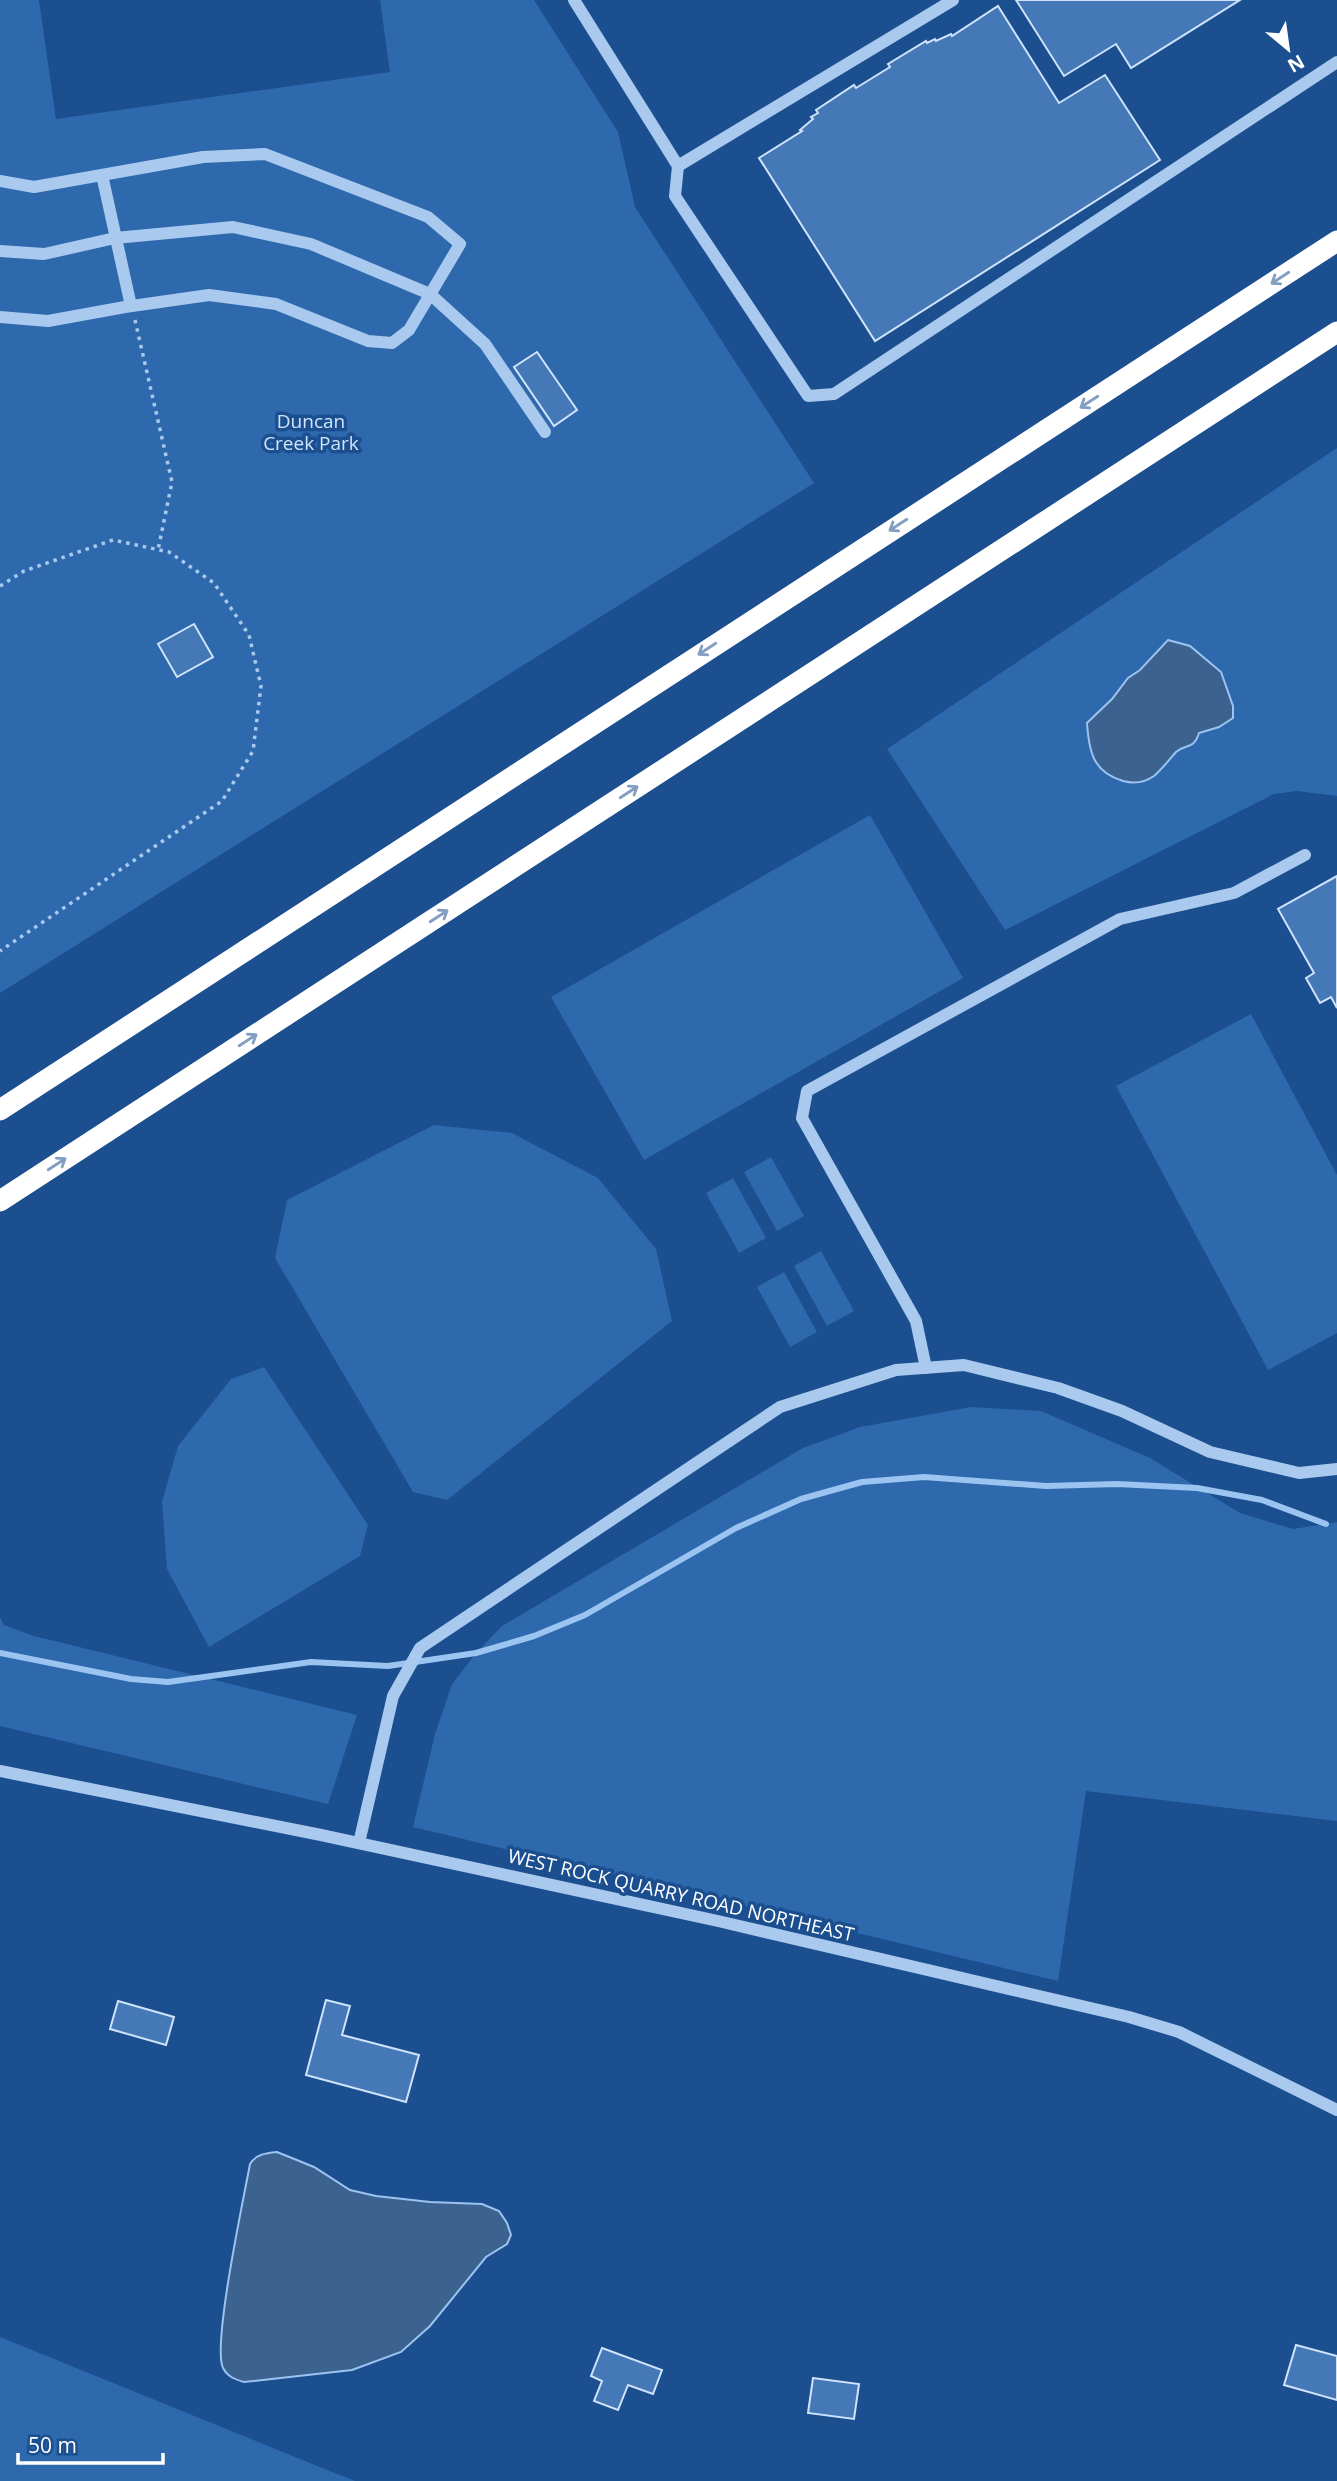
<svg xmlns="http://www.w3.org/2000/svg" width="1337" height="2481" viewBox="0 0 1337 2481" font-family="'Open Sans',sans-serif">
<rect width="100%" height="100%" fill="#1b4f8f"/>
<g fill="#2e69ad">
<polygon points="0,0 39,0 56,119 390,72 380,0 534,0 618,132 635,207 814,483 0,993"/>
<polygon points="1337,448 1337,796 1297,791 1274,794 1005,930 887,749"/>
<polygon points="870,815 963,978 644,1160 551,997"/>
<polygon points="1251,1014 1337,1175 1337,1333 1268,1370 1116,1086"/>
<polygon points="434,1125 512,1133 598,1178 656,1249 672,1321 447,1500 413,1492 275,1258 287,1200"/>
<polygon points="771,1157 804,1216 777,1231 744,1172"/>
<polygon points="733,1178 766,1238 739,1253 706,1193"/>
<polygon points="821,1251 854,1311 827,1326 794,1266"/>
<polygon points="784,1272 817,1332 790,1347 757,1287"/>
<polygon points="264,1367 368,1525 360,1556 209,1647 167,1569 162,1502 178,1446 231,1379"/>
<polygon points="971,1407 1041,1411 1150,1458 1240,1513 1293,1529 1337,1522 1337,1821 1086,1791 1058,1981 413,1827 435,1734 452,1684 476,1653 502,1626 803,1448 860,1427"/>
<polygon points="0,1617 4,1625 34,1636 357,1715 328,1804 0,1726"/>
<polygon points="0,2337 327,2470 355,2481 0,2481"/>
</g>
<g fill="#3c6290" stroke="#9cc4f0" stroke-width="2">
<path d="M1168 640 1190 646 1221 672 1233 706V718L1219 727 1199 733C1193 751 1186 743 1176 752 1169 760 1162 769 1154 776 1144 783 1134 784 1123 781 1093 772 1089 752 1087 723L1112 699 1128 678 1140 670Z"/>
<path d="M277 2152 314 2167 350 2190 376 2196 430 2202 482 2204 499 2211 507 2223 511 2235 507 2244 486 2257 430 2326 401 2352 352 2370 244 2382C234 2379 228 2377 223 2368 212 2345 244 2197 250 2164 256 2154 267 2153 277 2152Z"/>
</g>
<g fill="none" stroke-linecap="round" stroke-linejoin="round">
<polyline stroke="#9cc4f0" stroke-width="6" points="0,1653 131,1679 168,1682 311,1662 388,1666 476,1653 534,1636 585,1615 736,1528 801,1499 862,1482 924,1477 1046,1486 1117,1484 1197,1488 1262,1500 1326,1524"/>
</g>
<g fill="#4478b7" stroke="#cfe3fa" stroke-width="2">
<polygon points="1016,0 1240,0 1131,68 1116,44 1064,76"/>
<polygon points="998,6 1059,103 1105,75 1160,160 875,341 759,158 802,131 800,130 813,119 811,117 818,113 816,110 854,85 856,88 890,67 888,64 926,41 927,43 935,39 936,41 951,34 952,36"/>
<polygon points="537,352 577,410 554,426 514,367"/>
<polygon points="194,624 213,657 177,677 158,644"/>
<polygon points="1337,876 1337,1008 1331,997 1320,1003 1306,978 1314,973 1278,909"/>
<polygon points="326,2000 350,2006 342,2035 419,2055 406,2102 306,2075"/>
<polygon points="118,2001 174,2017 166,2045 110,2029"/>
<polygon points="1296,2345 1337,2356 1337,2400 1284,2385"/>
<polygon points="602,2348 662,2370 653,2394 628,2385 618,2410 594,2401 602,2381 591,2376"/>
<polygon points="813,2378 859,2384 854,2419 808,2413"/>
</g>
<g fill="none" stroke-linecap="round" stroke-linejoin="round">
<g stroke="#a9c9ee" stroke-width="3.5" stroke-dasharray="3.5 5" stroke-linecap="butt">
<polyline points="135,320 172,482 158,550"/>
<polyline points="0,586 24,571 113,540 169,552 214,583 249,635 261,686 253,751 222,801 0,951"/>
</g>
<g stroke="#a9c9ee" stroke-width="12">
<polyline points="574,0 678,166 675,196 808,396 834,394 1337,62"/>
<polyline points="678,166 953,0"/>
<polyline points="102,175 131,306"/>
<polyline points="0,181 34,187 203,157 265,154 428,217 460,244 409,330 392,343 368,341 276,304 209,295 125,307 48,321 0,317"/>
<polyline points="0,251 44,254 115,238 233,227 311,244 430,294 485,344 545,432"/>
<polyline points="926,1368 916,1321 802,1118 807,1091 1120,919 1234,893 1305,855"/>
<polyline points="0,1771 321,1835 718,1921 1129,2017 1179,2032 1337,2110"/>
<polyline points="359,1843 393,1696 420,1648 780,1407 896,1370 964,1365 1058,1388 1122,1411 1210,1452 1299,1473 1337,1469"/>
</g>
<g stroke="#fff" stroke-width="21">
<polyline points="0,1110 1337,241"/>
<polyline points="0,1201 1337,332"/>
</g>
</g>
<defs><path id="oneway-shaft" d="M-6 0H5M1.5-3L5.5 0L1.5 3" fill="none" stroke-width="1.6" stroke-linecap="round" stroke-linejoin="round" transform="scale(1.75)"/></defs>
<g stroke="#829ec1">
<use href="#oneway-shaft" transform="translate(1280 278) rotate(147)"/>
<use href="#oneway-shaft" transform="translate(1089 402) rotate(147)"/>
<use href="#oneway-shaft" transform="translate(898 525) rotate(147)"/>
<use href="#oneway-shaft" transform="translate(707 649) rotate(147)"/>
<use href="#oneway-shaft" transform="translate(629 792) rotate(-33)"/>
<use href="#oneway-shaft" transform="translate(439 916) rotate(-33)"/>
<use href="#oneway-shaft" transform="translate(248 1040) rotate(-33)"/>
<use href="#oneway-shaft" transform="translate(57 1164) rotate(-33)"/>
</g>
<g text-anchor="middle" stroke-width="7" stroke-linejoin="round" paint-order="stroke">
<g font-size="19" fill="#cfe3fa" stroke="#1b4f8f">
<text x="311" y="428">Duncan<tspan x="311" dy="22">Creek Park</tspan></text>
</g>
<g font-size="19" fill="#fff" stroke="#1b4f8f">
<text transform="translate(681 1895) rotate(13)" y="7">WEST ROCK QUARRY ROAD NORTHEAST</text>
</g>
</g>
<g transform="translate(1288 49) rotate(151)" stroke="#1b4f8f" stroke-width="5" paint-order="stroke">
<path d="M0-5L12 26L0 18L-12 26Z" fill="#ffffff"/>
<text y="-10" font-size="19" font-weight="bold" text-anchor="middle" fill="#ffffff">N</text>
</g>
<path d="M18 2453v10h145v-10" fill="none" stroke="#ffffff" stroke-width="3.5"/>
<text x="28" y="2453" font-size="21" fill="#ffffff" stroke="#1b4f8f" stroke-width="5" paint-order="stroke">50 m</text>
</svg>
